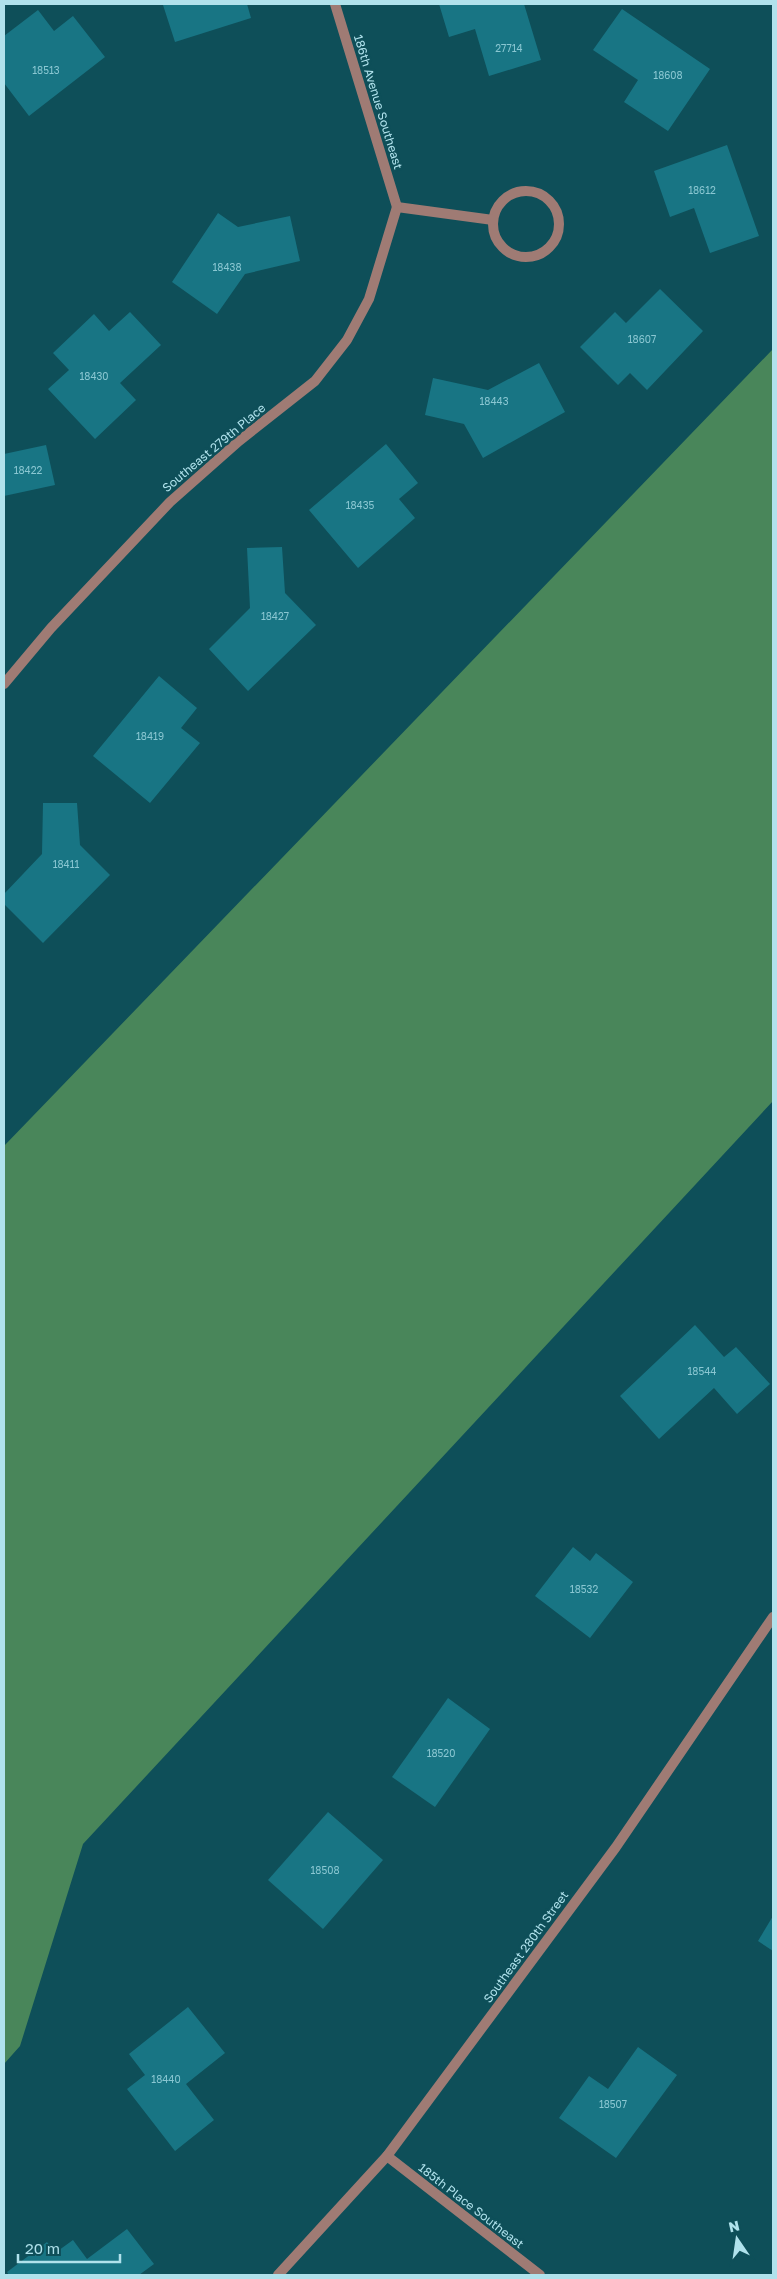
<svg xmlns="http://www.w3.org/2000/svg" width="777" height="2279" viewBox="0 0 777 2279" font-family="'Golos Text',sans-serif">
<rect width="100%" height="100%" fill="#0e4f59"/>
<polygon fill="#49865a" points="773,349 773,1101 83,1844 20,2046 4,2064 4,1146"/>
<g fill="#187584">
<polygon points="160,4 247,4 251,18 175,42 163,5"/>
<polygon points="439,4 524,4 541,60 489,76 475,29 449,37"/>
<polygon points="622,9 710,69 668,131 624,102 638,80 593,50"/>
<polygon points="38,10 54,31 73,16 105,57 29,116 4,83 4,36"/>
<polygon points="727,145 759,236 710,253 694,208 670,217 654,171"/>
<polygon points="218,213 238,227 290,216 300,261 245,274 217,314 172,282"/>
<polygon points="660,289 703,331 647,390 630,373 618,385 580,347 615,312 626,323"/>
<polygon points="130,312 161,345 120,383 136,400 95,439 48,389 69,370 53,353 94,314 109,331"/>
<polygon points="539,363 565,412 483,458 464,424 425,415 433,378 488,390"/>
<polygon points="386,444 418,483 399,499 415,518 358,568 309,510"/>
<polygon points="46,445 55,485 4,496 4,454"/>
<polygon points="282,547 285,593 316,625 248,691 209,649 250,608 247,548"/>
<polygon points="159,676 197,708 181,728 200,743 150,803 93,756"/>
<polygon points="43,803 77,803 80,845 110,875 43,943 4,904 4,894 42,854"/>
<polygon points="695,1325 724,1357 736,1347 770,1384 737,1414 714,1388 659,1439 620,1396"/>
<polygon points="573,1547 590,1561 596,1553 633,1582 590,1638 535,1596"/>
<polygon points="448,1698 490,1729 435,1807 392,1777"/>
<polygon points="328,1812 383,1860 323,1929 268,1880"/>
<polygon points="773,1916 773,1951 758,1941"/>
<polygon points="188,2007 225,2053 186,2084 214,2120 175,2151 127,2089 145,2075 129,2054"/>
<polygon points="638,2047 677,2075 616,2158 559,2118 589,2076 608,2089"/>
<polygon points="127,2229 154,2264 139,2275 9,2275 7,2272 47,2242 55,2253 73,2240 87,2259"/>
</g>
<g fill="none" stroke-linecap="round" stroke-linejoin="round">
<g stroke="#9f7b74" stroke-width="10">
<polyline points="335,4 397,207"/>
<circle cx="526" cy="224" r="33"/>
<polyline points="397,207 493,220"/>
<polyline points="4,684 51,628 170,502 239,441 315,381 347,340 369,299 397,207"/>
<polyline points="387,2156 540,2275"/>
<polyline points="278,2275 387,2156 616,1847 773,1617"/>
</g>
</g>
<g text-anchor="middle" stroke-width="5" stroke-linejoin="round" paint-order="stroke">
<g font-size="10" fill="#8ac7d2">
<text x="509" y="52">27714</text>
<text x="46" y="74">18513</text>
<text x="668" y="79">18608</text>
<text x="702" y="194">18612</text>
<text x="227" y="271">18438</text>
<text x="642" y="343">18607</text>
<text x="94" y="380">18430</text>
<text x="494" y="405">18443</text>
<text x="28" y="474">18422</text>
<text x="360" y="509">18435</text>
<text x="275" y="620">18427</text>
<text x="150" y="740">18419</text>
<text x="66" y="868">18411</text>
<text x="702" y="1375">18544</text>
<text x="584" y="1593">18532</text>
<text x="441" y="1757">18520</text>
<text x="325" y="1874">18508</text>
<text x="166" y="2083">18440</text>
<text x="613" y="2108">18507</text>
</g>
<g font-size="12" fill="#b0e2ec" stroke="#0e4f59">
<text transform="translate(378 102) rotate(73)" y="4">186th Avenue Southeast</text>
<text transform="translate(214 448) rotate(-40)" y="4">Southeast 279th Place</text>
<text transform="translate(526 1947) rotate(-54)" y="4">Southeast 280th Street</text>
<text transform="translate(471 2206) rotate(38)" y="4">185th Place Southeast</text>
</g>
</g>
<rect width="777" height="2279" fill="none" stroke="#b0e2ec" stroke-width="10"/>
<g transform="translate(737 2239) rotate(347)" stroke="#0e4f59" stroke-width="4" paint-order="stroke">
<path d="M0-4L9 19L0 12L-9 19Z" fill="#b0e2ec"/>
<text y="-8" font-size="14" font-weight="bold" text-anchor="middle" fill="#b0e2ec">N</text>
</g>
<path d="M18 2254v8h102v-8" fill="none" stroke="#b0e2ec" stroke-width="2.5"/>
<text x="25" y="2254" font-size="15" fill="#b0e2ec" stroke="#0e4f59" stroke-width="4" paint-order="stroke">20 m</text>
</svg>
